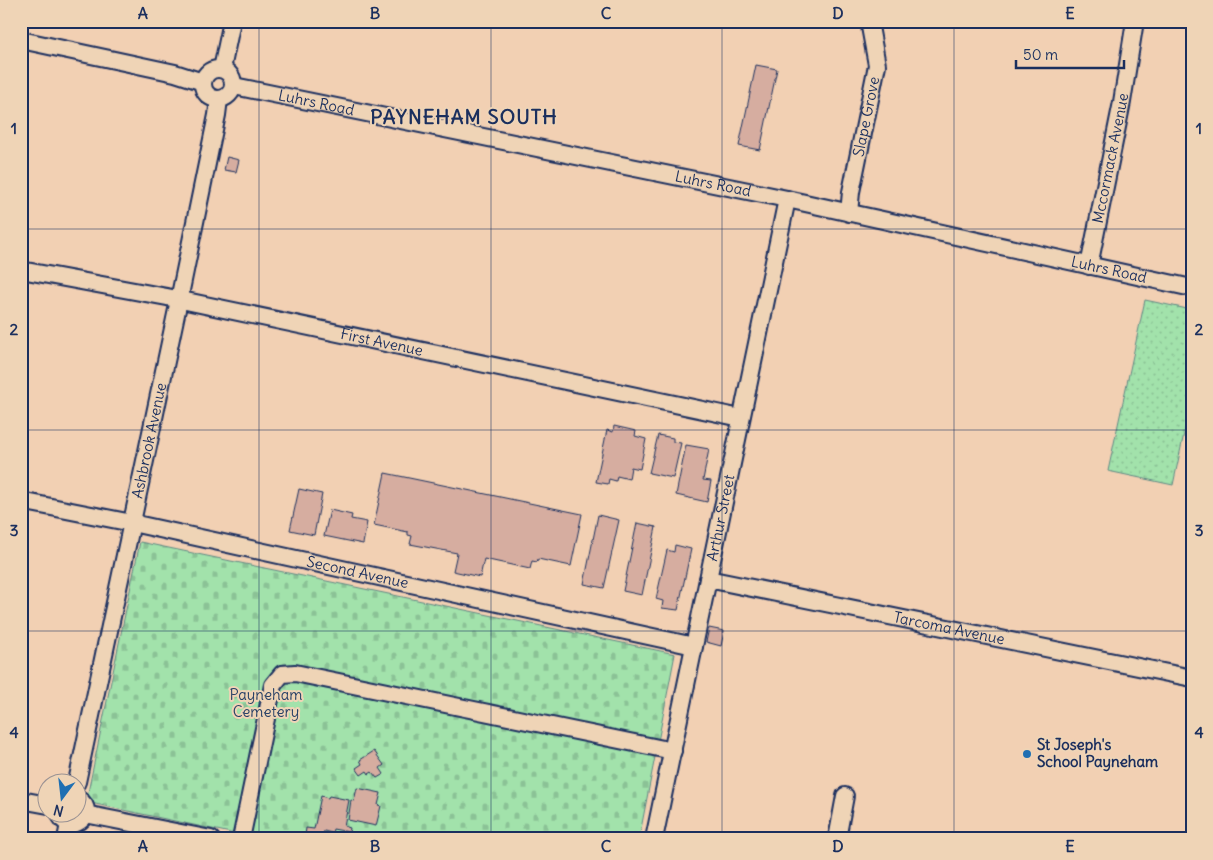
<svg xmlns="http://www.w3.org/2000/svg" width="1213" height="860" viewBox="0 0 1213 860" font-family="Delius,sans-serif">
<defs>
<pattern id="grass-dots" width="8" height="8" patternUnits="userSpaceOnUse" patternTransform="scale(1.25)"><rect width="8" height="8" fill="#a2e2ab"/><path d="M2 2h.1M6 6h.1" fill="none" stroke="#8bc296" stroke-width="1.8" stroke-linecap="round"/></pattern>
<pattern id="cemetery-stones" width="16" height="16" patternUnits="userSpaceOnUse" patternTransform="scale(1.25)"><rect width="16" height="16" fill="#a2e2ab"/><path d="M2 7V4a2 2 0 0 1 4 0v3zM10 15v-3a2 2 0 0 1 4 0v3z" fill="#8bc296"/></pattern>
</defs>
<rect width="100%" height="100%" fill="#f2d0b3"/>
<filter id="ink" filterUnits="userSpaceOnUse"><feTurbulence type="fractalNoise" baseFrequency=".02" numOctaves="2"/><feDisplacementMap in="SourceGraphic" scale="10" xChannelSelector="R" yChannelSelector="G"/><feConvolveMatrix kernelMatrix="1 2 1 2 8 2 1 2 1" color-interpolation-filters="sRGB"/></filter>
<g filter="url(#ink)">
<polygon fill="url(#grass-dots)" stroke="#5e8884" points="1145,300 1192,310 1192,396 1173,485 1108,471"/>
<polygon fill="url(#cemetery-stones)" stroke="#5e8884" points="140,542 675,654 639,839 259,839 86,802"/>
<g fill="#d6ada0" stroke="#1b2f5e">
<polygon points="756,65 777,69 760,150 739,146"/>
<polygon points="227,157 239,160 236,172 224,170"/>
<polygon points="614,426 636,431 635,436 646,439 640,469 631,467 629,479 617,476 616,481 609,479 608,484 596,482 607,430 613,432"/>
<polygon points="658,435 673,438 673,442 681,443 673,478 649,473"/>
<polygon points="686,445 709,449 703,480 711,481 707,502 676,495"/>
<polygon points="385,473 582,514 571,566 538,559 537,562 532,561 530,569 484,559 480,577 453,571 457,553 410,544 412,536 408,535 408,532 374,525"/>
<polygon points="299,489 322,494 314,535 290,530"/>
<polygon points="330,510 352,515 351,519 367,522 363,544 324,536"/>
<polygon points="598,515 619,520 604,588 584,584"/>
<polygon points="637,523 656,527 642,595 623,591"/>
<polygon points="675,545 691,549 678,610 662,608 663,601 656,599 667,550 674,552"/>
<polygon points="709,628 724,631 721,646 706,642"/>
<polygon points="374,751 384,765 380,768 384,774 377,778 372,772 369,774 367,771 361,775 356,768 362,764 360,760"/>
<polygon points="357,788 381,793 378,805 381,806 376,826 348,820 351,800 354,801"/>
<polygon points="321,796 328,798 329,796 349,800 344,826 350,828 349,832 333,829 332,833 324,831 322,839 314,837 313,839 305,836 306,828 314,829"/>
</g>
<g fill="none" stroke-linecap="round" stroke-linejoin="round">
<g stroke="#1b2f5e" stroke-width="20">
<g id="minor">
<polyline points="21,40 175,73 203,82"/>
<circle cx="218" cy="84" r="15"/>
<polyline points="222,69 232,21"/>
<path id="s1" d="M234 86 787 199 1192 288"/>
<path id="s2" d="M849 213 851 192 877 65 869 21"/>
<path id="s3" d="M1089 266 1122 102 1135 21"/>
<path id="s4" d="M21 270 167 297 741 418"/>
<path id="s5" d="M21 501 132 523 694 646"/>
<path id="s6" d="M708 579 1192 678"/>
<path id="s7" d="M77 782 179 300 217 115 219 99"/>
<polyline points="21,800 48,805"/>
<path d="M59 812C67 839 101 813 78 799"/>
<polyline points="85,814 211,839"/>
<polyline points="66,839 69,824"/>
<polyline points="241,839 273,685 282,674 295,673 673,751"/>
<path id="s8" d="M654 839 787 199"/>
<polyline points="837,839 845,796"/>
</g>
</g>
<use href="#minor" stroke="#efd4b6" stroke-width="16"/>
</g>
</g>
<path fill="none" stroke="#1b2f5e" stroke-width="1" stroke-opacity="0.55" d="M259 21V839M491 21V839M722 21V839M954 21V839M21 229H1192M21 430H1192M21 631H1192"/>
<circle fill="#1f6fb2" stroke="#efd4b6" stroke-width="2" cx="1027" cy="754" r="5"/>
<g text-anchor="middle" stroke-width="4" stroke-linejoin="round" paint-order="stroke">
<g font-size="15" fill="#1b2f5e" stroke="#efd4b6">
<text dy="5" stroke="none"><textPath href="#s1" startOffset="84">Luhrs Road</textPath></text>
<text dy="5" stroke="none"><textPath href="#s2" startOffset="98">Slape Grove</textPath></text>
<text dy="5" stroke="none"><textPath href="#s3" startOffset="110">Mccormack Avenue</textPath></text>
<text dy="5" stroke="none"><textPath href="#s1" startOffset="489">Luhrs Road</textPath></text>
<text dy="5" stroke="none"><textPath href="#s1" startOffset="894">Luhrs Road</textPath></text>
<text dy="5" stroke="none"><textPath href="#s4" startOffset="368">First Avenue</textPath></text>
<text dy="5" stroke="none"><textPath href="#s7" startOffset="349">Ashbrook Avenue</textPath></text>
<text dy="5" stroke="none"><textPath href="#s8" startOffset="328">Arthur Street</textPath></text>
<text dy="5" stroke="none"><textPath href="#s5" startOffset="344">Second Avenue</textPath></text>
<text dy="5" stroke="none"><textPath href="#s6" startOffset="246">Tarcoma Avenue</textPath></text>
</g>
<g font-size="15" fill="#284166" stroke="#efd4b6">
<text x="266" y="700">Payneham<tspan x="266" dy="17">Cemetery</tspan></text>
</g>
<g font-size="15" font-weight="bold" fill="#1b2f5e" stroke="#efd4b6" text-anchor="start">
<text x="1037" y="750">St Joseph's<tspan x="1037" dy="17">School Payneham</tspan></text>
</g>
<g font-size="20" font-weight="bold" letter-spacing="1" fill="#1b2f5e" stroke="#efd4b6">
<text x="464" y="124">PAYNEHAM SOUTH</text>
</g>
</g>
<rect width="1213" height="860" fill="none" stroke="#efd4b6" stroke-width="55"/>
<g transform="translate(62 798) rotate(195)"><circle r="24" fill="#efd4b6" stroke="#9a9293"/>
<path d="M0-4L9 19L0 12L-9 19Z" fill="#1f6fb2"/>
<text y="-8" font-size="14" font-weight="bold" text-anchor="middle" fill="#1b2f5e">N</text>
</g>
<path d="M1016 60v8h108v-8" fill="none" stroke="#1b2f5e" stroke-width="2.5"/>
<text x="1023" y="60" font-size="15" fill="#1b2f5e" stroke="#efd4b6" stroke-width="4" paint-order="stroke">50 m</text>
<rect x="28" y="28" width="1158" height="804" fill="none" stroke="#1b2f5e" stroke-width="2"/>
<g font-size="16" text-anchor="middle" font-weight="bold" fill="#1b2f5e">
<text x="143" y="19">A</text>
<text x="375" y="19">B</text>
<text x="606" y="19">C</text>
<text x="838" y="19">D</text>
<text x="1070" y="19">E</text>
<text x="14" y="134">1</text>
<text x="1199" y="134">1</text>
<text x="14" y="335">2</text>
<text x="1199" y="335">2</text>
<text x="14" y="536">3</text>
<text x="1199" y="536">3</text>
<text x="14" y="738">4</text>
<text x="1199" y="738">4</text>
<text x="143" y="852">A</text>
<text x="375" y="852">B</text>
<text x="606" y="852">C</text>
<text x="838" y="852">D</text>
<text x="1070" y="852">E</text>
</g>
</svg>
